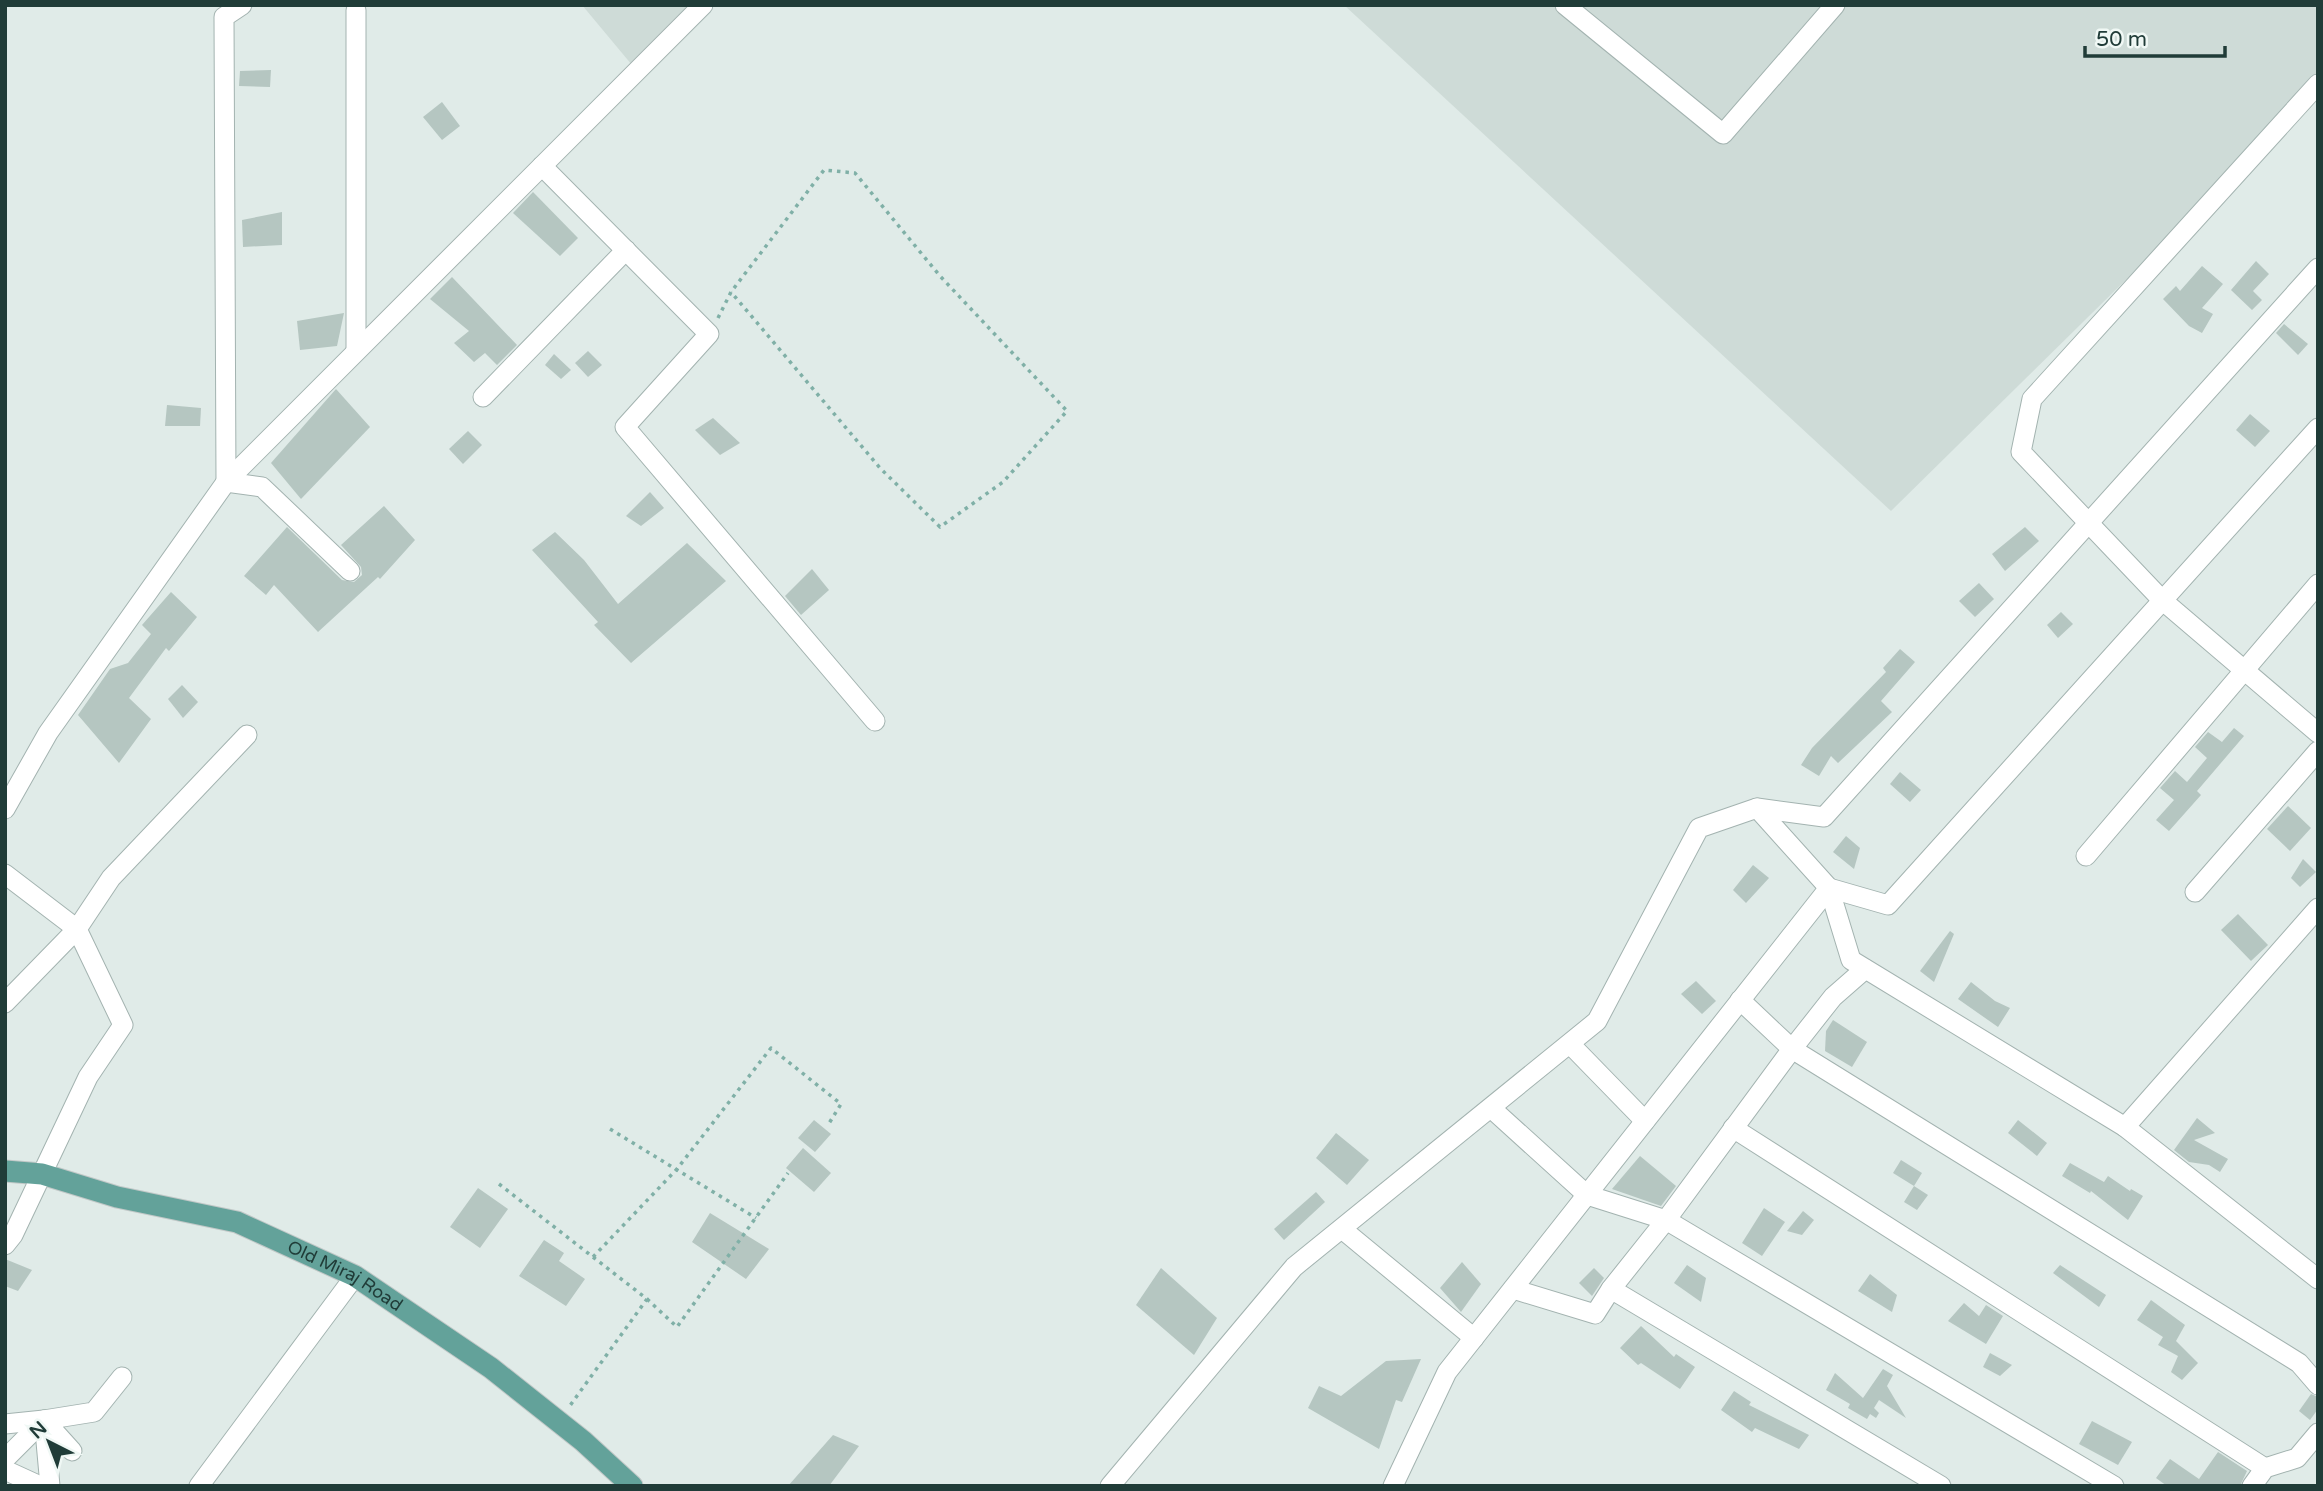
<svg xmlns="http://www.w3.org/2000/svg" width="2323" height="1491" viewBox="0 0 2323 1491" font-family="'Varela Round',sans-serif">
<rect width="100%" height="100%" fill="#e0ebe8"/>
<g fill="#cedbd7">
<polygon points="582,5 703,5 637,71"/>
<polygon points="1344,5 2318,5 2318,77 2277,131 1891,511"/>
</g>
<g fill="#b5c6c1">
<polygon points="271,70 270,87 239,86 240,71"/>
<polygon points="442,102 460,126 442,140 423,117"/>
<polygon points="533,192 578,238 560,256 513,213"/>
<polygon points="282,212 282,245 243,247 242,220"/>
<polygon points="2256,261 2269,274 2253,291 2262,300 2252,310 2231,290"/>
<polygon points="2202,266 2223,284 2202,308 2213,314 2202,333 2189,326 2163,299 2176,286 2180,291"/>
<polygon points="452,277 517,345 497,365 485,353 474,362 454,343 469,331 430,299"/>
<polygon points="344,313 337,346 300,350 297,321"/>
<polygon points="2284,324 2308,344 2298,355 2276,333"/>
<polygon points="588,351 602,365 588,377 575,363"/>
<polygon points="554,354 571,370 561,379 545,365"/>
<polygon points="336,389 370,427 301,499 271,463"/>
<polygon points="167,405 201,408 200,426 165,426"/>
<polygon points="2250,414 2270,431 2255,447 2236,430"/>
<polygon points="713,418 740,443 720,455 695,430"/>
<polygon points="468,431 482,445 463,464 449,449"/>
<polygon points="650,492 664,508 641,526 626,516"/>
<polygon points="384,506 415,540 380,579 378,577 318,632 274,585 266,595 244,576 287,527 342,580 354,582 362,575 361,567 341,545"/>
<polygon points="2025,527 2039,541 2005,571 1992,554"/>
<polygon points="555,532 584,560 618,604 687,543 726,581 631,663 594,625 598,622 532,550"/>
<polygon points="812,569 829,590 801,615 785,596"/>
<polygon points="1979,583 1994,599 1975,617 1959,601"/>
<polygon points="171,592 197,617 169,651 166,648 129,698 151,719 119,763 78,715 110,669 128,663 151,634 142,625"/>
<polygon points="2061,612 2073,624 2058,638 2047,625"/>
<polygon points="1900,649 1915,662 1881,701 1892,712 1838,763 1831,756 1819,776 1801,765 1812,748 1886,672 1883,668"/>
<polygon points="182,685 198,702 183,718 168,699"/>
<polygon points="2234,728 2244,736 2197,791 2201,795 2169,831 2156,820 2174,800 2160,788 2175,771 2187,782 2207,758 2195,747 2208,732 2222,742"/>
<polygon points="1900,772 1921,790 1910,802 1890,784"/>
<polygon points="2288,806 2311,828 2290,851 2267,829"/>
<polygon points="1846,836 1860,848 1854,869 1833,852"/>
<polygon points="2303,859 2316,872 2300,887 2291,878"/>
<polygon points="1753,865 1769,878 1746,903 1733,890"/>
<polygon points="2238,914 2268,945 2251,961 2221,930"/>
<polygon points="1950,931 1954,934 1934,982 1920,971"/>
<polygon points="1696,981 1716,1001 1702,1014 1681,994"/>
<polygon points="1971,982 1995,1001 2010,1008 1998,1027 1958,999"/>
<polygon points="1833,1020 1867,1042 1852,1067 1825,1051 1826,1031"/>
<polygon points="2197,1118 2215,1133 2194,1140 2228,1159 2220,1172 2209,1165 2189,1162 2174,1150"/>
<polygon points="814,1120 831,1134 815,1152 798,1138"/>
<polygon points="2018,1120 2047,1143 2037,1156 2008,1133"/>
<polygon points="1336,1133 1369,1160 1347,1185 1316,1158"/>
<polygon points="803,1148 831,1173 814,1192 786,1168"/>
<polygon points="1640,1156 1676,1186 1661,1206 1612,1189"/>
<polygon points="1901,1160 1922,1173 1914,1186 1893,1173"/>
<polygon points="2070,1163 2104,1182 2108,1176 2130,1191 2131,1189 2143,1196 2128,1220 2091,1191 2090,1193 2062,1176"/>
<polygon points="1914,1186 1928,1195 1917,1210 1904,1202"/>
<polygon points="478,1188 508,1209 480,1248 450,1227"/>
<polygon points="1316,1192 1325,1202 1284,1240 1274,1229"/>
<polygon points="1764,1208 1785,1222 1762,1256 1742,1243"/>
<polygon points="1803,1211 1814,1220 1802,1235 1787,1231"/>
<polygon points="710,1213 769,1249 746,1279 692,1242"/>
<polygon points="544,1240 564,1253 559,1261 585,1279 566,1306 519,1276"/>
<polygon points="5,1259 32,1270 18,1291 5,1286"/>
<polygon points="1462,1262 1481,1284 1461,1312 1440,1288"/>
<polygon points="1687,1265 1706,1278 1701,1302 1674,1283"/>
<polygon points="2060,1265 2106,1295 2099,1307 2053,1273"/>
<polygon points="1161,1268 1217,1318 1194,1355 1136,1305"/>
<polygon points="1594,1268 1604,1278 1592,1296 1579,1283"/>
<polygon points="1870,1274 1897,1295 1892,1312 1858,1291"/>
<polygon points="2151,1300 2185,1325 2176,1341 2198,1363 2182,1380 2171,1372 2178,1356 2158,1345 2163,1337 2137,1320"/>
<polygon points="1964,1303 1979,1316 1986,1305 2003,1316 1986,1344 1948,1321"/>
<polygon points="1641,1326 1674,1357 1676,1354 1695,1367 1680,1389 1641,1363 1638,1365 1620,1348"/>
<polygon points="1990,1353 2012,1365 2000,1376 1983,1367"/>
<polygon points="1421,1359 1402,1402 1396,1400 1379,1449 1308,1408 1319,1386 1341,1396 1386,1361"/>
<polygon points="1883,1369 1893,1375 1887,1386 1906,1418 1879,1400 1874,1408 1879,1413 1876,1418 1870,1414 1867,1419 1848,1408 1850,1404 1826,1390 1835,1373 1863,1398"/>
<polygon points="1734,1391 1751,1402 1749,1405 1809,1435 1799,1449 1755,1428 1752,1432 1721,1410"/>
<polygon points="2311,1394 2318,1397 2318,1409 2310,1420 2299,1411"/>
<polygon points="2092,1421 2132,1442 2118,1465 2079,1444"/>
<polygon points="833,1435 859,1446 829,1486 788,1486"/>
<polygon points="2218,1452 2247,1471 2240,1486 2167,1486 2156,1478 2170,1459 2199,1479"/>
</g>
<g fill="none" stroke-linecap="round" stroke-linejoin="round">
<g stroke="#a3b3b0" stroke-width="21">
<g id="street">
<polyline points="1565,5 1723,134 1835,5"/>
<polyline points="356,10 356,351"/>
<polyline points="2318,84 2032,399 2021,452 2162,600 2318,733"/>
<polyline points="542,166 709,334 625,427 875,721"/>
<polyline points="483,397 626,250"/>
<polyline points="226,482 224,17 242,5"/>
<polyline points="226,482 262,487 350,571"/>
<polyline points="1757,808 1829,888 1851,960 2125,1127 2318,908"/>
<polyline points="5,809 48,733 226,482 703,5"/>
<polyline points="2086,856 2318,584"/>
<polyline points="5,874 77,929 111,878 247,735"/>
<polyline points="2195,892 2318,751"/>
<polyline points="1740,1000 1792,1049 1833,997 1865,969"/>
<polyline points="5,1003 77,929 123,1025 88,1077 13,1235 5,1245"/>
<polyline points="1570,1044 1645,1121"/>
<polyline points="1491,1108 1587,1195 1666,1220 2114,1486"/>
<polyline points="2125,1127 2318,1279"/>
<polyline points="1733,1128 2265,1468"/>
<polyline points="1342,1229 1474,1338"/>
<polyline points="1513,1289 1595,1314 1611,1289 1941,1486"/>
<polyline points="1611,1289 1666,1220 1792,1049 2299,1363 2318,1385"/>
<polyline points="5,1424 44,1420 50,1486"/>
<polyline points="72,1451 44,1420 94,1412 122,1377"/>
<polyline points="5,1459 44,1420"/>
<polyline points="5,1470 40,1486"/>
<polyline points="199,1486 355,1276"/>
<polyline points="1110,1486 1294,1267 1597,1021 1699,828 1757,808 1824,817 2318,268"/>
<polyline points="1393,1486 1447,1372 1829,888 1888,905 2318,428"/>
<polyline points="2252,1486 2265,1468 2297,1458 2318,1433"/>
</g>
</g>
<g stroke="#c1c8c7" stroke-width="23">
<g id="primary">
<path id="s1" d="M5 1171 42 1174 117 1197 237 1222 355 1276 491 1368 583 1441 632 1486"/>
</g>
</g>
<g stroke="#80b0a7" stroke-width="3.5" stroke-dasharray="3.5 5" stroke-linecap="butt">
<polyline points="718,318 731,292 824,170 855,173 940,276 1067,411 1003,482 940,527 880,468 731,292"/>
<polyline points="610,1129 756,1218"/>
<polyline points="499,1184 647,1299 569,1407"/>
<polyline points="593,1257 677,1169 771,1048 841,1104 828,1125"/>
<polyline points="647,1299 677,1327 788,1173"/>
</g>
<use href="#street" stroke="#fff" stroke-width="19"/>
<use href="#primary" stroke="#63a29a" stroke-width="21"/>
</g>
<g text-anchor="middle" stroke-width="7" stroke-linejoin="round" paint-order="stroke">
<g font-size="18" fill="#203c38" stroke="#f0f8f5">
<text dy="6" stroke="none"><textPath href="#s1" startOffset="359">Old Miraj Road</textPath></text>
</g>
</g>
<rect width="2323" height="1491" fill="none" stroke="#203c38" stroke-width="14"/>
<g transform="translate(49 1442) rotate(318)" stroke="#f0f8f5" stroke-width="5" paint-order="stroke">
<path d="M0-5L12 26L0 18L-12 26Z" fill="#203c38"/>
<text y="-10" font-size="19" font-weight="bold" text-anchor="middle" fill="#203c38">N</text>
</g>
<path d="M2085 46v10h140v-10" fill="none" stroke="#203c38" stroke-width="3.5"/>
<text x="2096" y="46" font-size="21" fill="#203c38" stroke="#f0f8f5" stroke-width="5" paint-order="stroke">50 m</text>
</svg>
